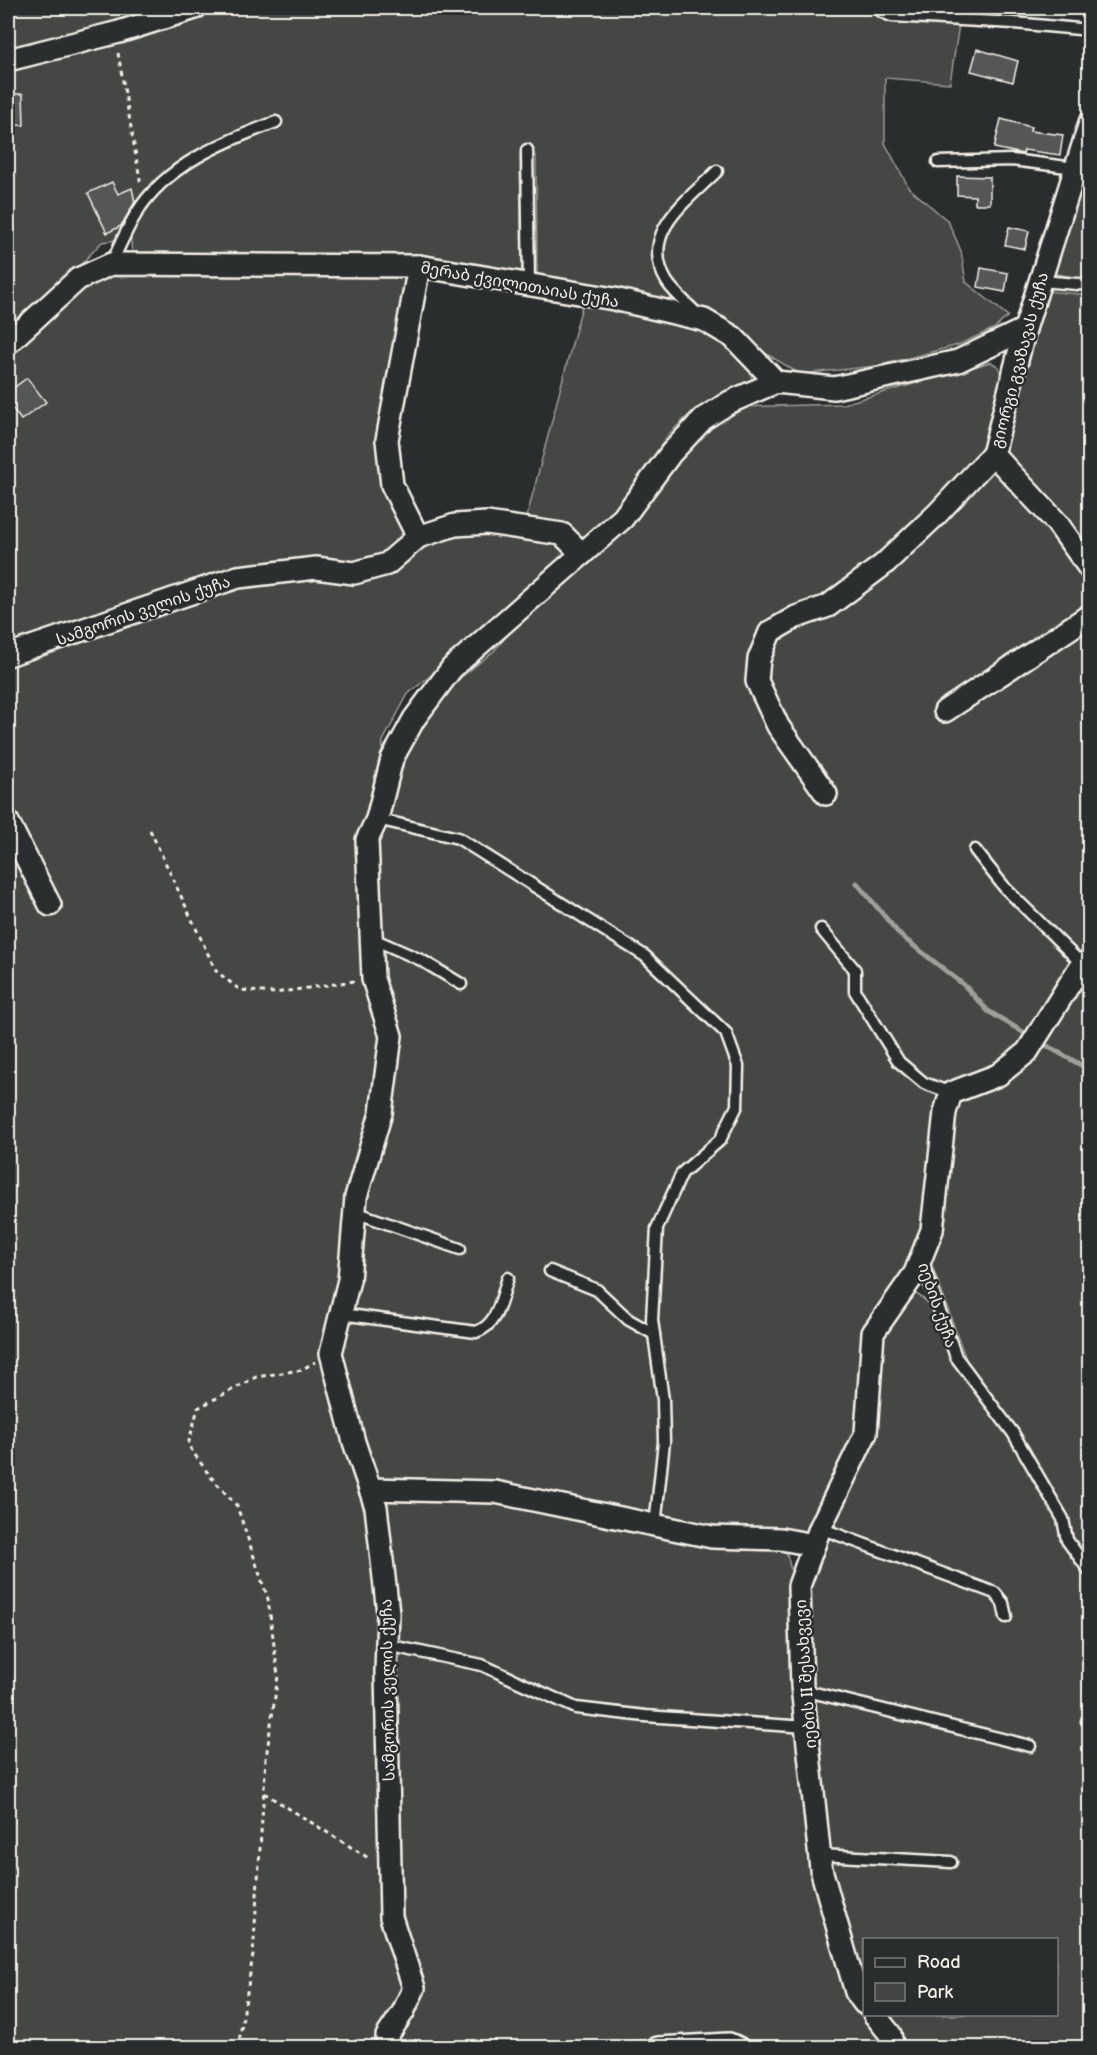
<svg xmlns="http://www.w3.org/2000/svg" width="1097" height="2055" viewBox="0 0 1097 2055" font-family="'Balsamiq Sans','Noto Sans Georgian',sans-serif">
<rect width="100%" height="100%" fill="#2a2d2e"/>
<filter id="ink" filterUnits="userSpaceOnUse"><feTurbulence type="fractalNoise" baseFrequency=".0167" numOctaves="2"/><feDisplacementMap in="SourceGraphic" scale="12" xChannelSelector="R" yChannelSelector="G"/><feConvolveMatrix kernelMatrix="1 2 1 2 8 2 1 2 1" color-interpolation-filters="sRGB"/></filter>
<g filter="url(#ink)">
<g fill="#444645" stroke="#9c9c96" stroke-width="1.5">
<polygon points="8,8 178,8 8,55"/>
<polygon points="211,8 874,8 886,22 959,24 950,83 885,78 885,143 909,188 948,221 961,251 966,282 1008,316 995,328 958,345 877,366 800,374 765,353 725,317 642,296 537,280 536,156 520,154 522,275 132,259 131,238 102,242 57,290 8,334 8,65 135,34"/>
<polygon points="1089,144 1089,280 1046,272"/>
<path d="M118 272H411L381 442 404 527C394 568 348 564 315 562L8 650V353L92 282Z"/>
<polygon points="1047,291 1089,295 1089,564 1000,449"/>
<polygon points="583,302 693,325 747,358 752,379 733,394 695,409 668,435 630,494 595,531 585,537 527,516"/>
<polygon points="991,362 999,367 1002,387 980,459 913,531 769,646 984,475 993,469 1005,472 1089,579 1089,952 1079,960 1019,1049 991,1071 949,1083 934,1103 933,1152 926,1216 915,1256 868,1329 861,1428 816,1523 804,1534 737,1530 376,1480 339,1358 363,1201 388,1113 375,845 400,762 448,688 494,651 538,600 698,433 736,407 843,404"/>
<path d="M491 529 555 544 569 555 473 641 408 694 383 741 366 968 367 994 384 1042 346 1256 325 1350 370 1506 377 1560 384 1935C393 1955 412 1986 397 2007 385 2023 379 2028 373 2047L8 2048V661L155 610 261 581 382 572 426 545 452 534Z"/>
<path d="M1089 971V2047H900L897 2025 886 2023 880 2015 1056 2014V1940H864V1996L827 1869 807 1688 805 1585 871 1434 879 1403V1357L889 1321 914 1293C939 1303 940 1337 952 1360 963 1382 993 1413 1009 1434L1016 1429 967 1362 928 1254 955 1101 1004 1078Z"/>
<polygon points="377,1494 499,1498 779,1543 787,1554 794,1583 811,1846 885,2047 758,2047 734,2036 469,2048 394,2047 395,2036 410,2014 400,1923 392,1772 397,1680 395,1642"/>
</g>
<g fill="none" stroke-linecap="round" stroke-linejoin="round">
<g stroke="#9f9f9a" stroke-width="5">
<polyline points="857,883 900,935 964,985 988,1011 1023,1032"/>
<polyline points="1047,1046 1090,1070"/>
</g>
</g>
<g fill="#555756" stroke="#f4f1e8" stroke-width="1.5">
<polygon points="977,49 1018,61 1013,82 971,71"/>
<polygon points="8,94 23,94 24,125 8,126"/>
<polygon points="1001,119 1031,127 1030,131 1063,135 1060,155 1024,150 1023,154 994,148"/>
<polygon points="957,176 990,177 990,204 975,204 975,196 957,195"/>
<polygon points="112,182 118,194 132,188 135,202 121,226 107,233 88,193"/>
<polygon points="1009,227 1029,231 1025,249 1005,245"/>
<polygon points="981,268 1008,273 1005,292 978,287"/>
<polygon points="27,378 46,402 21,420 8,402 8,392"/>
</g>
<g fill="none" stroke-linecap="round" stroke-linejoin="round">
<g stroke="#f4f1e8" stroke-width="15">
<g id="lane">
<polyline points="880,8 882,12 892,16 1014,23 1090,30"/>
<polyline points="527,150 529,285"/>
<polyline points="938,162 1012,160 1075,168"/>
<path d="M111 264C119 248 126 230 136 214 165 165 225 141 276 122"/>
<polyline points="1040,281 1090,285"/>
<path d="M699 316C689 305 675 294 667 282 638 233 686 202 717 171"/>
<polyline points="377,819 458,838 645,956 726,1033 738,1066 737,1106 720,1140 682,1173 657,1228 652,1320 663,1400 664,1442 655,1526"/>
<polyline points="975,850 1005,888 1082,964"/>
<polyline points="821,929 855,970 855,991 899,1062 924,1083 951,1093"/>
<polyline points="371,938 421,960 461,984"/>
<polyline points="355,1212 460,1249"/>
<polyline points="922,1261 956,1357 1013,1433 1063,1519 1067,1540 1090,1572"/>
<polyline points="550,1271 597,1290 629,1320 654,1334"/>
<path d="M341 1314 476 1332C498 1325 501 1298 508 1278"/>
<polyline points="820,1528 995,1593 1003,1603 1006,1617"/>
<polyline points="387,1645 482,1665 576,1708 645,1716 807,1727"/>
<polyline points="803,1690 1030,1746"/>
<polyline points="1087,1721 1090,1722"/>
<polyline points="820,1855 951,1862"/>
</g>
</g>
<g stroke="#f4f1e8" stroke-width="26">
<g id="street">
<polyline points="8,60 119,32 195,8"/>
<polyline points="8,343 78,279 111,264 419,266 614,299 704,320 733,337 776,382 834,388 958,361 1025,329"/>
<polyline points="993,454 1057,523 1090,569"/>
<polyline points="418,537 392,485 387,440 419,266"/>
<polyline points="8,655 238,577 316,568 354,573 387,564 418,537 455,525 487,523 562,534 582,554"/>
<polyline points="945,711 1090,615"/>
<polyline points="826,794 778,726 757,681 759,659 770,632 796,617 828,606 883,565 937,514 993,454 1025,329 1090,123"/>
<polyline points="8,822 50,905"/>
<polyline points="370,1489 495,1492 712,1537 781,1539 814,1545"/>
<polyline points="864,2003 856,1992 821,1869 802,1686 799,1586 820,1528 866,1433 873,1333 915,1273 932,1230 945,1112 951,1093 998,1075 1027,1052 1082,964 1090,963"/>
<polyline points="874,2014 890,2034 893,2048"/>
<polyline points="388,2048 387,2036 403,2012 414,1988 391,1917 386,1672 388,1613 376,1507 354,1442 331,1353 349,1280 356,1197 381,1113 391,1036 373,979 367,840 377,819 392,759 414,719 452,668 623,518 671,453 703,419 730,402 776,382"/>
<polyline points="658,2048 729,2044 738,2048"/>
</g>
</g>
<g stroke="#f4f1e8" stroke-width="3" stroke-dasharray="4.5 4.5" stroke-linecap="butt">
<polyline points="118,53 141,185"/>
<polyline points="150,830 216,971 240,990 275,993 354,981"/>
<polyline points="264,1793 370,1859"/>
<polyline points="238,2048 253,1955 266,1758 278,1676 268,1599 237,1506 210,1476 188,1445 198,1408 256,1377 301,1370 315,1362"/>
</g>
<use href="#lane" stroke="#2a2d2e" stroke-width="10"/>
<use href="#street" stroke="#2a2d2e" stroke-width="21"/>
</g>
</g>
<g text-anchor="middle" stroke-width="5" stroke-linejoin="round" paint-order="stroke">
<g font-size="16" fill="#f4f1e8" stroke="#2a2d2e">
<text transform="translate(520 284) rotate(10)" y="6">მერაბ ქვილითაიას ქუჩა</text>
<text transform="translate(1019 360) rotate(-75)" y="6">გიორგი გვაზავას ქუჩა</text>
<text transform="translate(143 610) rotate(-19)" y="6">სამგორის ველის ქუჩა</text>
<text transform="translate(938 1305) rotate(71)" y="6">იების ქუჩა</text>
<text transform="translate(805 1674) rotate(-94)" y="6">იების II შესახვევი</text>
<text transform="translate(387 1690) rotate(-91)" y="6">სამგორის ველის ქუჩა</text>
</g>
</g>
<rect width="1097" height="2055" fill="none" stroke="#2a2d2e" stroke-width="30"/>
<rect x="15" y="15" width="1067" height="2025" fill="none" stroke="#f4f1e8" stroke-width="2" filter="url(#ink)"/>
<rect x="863" y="1938" width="195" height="78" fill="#2a2d2e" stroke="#7b7b78" stroke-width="1.5"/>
<rect x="875" y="1958" width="30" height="9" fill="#2a2d2e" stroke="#7b7b78" stroke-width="1.5"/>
<text x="917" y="1968" font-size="18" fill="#f4f1e8">Road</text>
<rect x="875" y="1983" width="30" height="18" fill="#444645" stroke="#7b7b78" stroke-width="1.5"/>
<text x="917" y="1998" font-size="18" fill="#f4f1e8">Park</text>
</svg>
